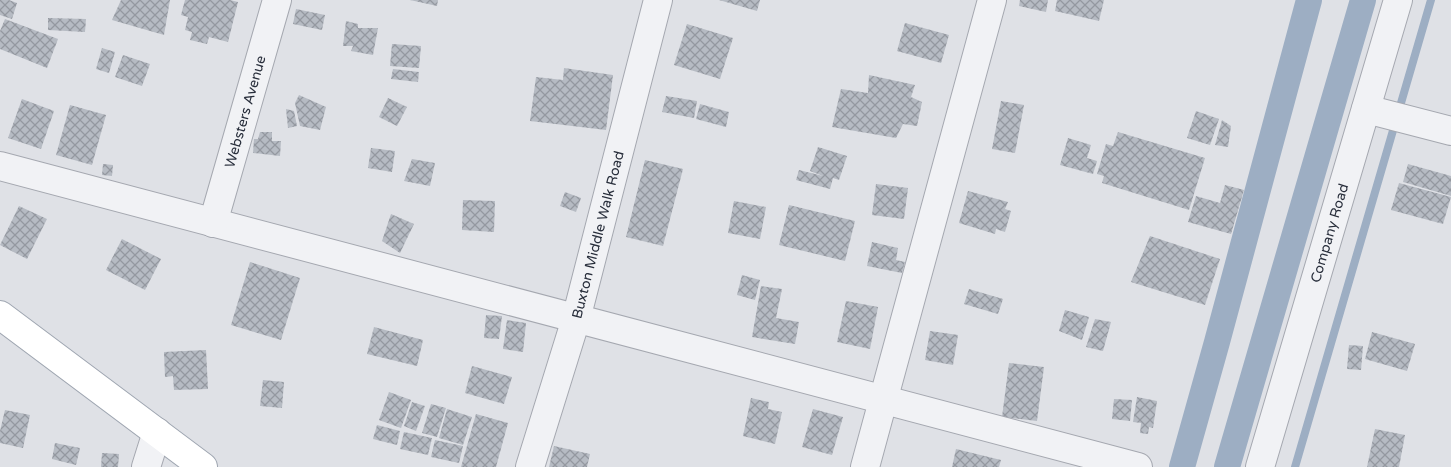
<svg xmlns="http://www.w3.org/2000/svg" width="1451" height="467" viewBox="0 0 1451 467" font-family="'Varela Round',sans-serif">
<defs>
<pattern id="building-cross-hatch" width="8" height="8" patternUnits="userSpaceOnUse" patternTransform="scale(1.25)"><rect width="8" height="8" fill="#b6bbc3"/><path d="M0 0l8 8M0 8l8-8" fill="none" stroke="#9498a0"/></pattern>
</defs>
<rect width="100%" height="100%" fill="#dfe1e6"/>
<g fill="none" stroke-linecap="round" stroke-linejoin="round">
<polyline stroke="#9daec3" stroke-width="8" points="1295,467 1431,0"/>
<g stroke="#9daec3" stroke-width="26">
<polyline points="1182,467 1217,342 1309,0"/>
<polyline points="1227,467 1363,0"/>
</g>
</g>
<g fill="url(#building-cross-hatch)">
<polygon points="0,0 9,0 17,3 12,19 0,15"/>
<polygon points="121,0 170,0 164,35 112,20"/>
<polygon points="185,0 230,0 238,2 228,42 209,37 207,44 190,40 192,32 185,30 188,17 181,15"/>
<polygon points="410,0 438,0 437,6"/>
<polygon points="719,0 760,0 757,11"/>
<polygon points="1020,0 1048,0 1046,12 1019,6"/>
<polygon points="1057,0 1104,0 1099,21 1055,11"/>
<polygon points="296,9 325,15 322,30 293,24"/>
<polygon points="48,18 86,19 85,32 48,30"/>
<polygon points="5,19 58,39 47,68 0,49 0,31"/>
<polygon points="346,21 358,24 358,28 378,28 373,55 351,51 353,46 343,46"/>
<polygon points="905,23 949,35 941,63 897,51"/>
<polygon points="687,24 733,38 720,79 674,65"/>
<polygon points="392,44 421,46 419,68 390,66"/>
<polygon points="102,48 115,52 109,73 96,69"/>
<polygon points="123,55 150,64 142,86 115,77"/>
<polygon points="564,68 613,75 606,130 530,121 536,77 563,80"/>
<polygon points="393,69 419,72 418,82 391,79"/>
<polygon points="869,75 915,85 911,97 922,102 917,126 903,124 896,138 832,127 841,89 868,93"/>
<polygon points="299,95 326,107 320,130 300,126 295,103"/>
<polygon points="666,96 697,101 694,118 662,112"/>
<polygon points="388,98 407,107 397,126 379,117"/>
<polygon points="22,99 54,111 41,149 8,138"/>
<polygon points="1001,101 1024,105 1015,153 992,149"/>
<polygon points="700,104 729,112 726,127 696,119"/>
<polygon points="70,105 106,115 92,165 56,155"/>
<polygon points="286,109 294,111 297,126 288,128"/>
<polygon points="1196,111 1219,119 1210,145 1187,138"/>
<polygon points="1222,120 1231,126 1228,147 1215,145"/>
<polygon points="260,132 272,132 272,141 281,141 280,156 253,153 254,139 258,139"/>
<polygon points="1118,132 1205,158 1189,210 1102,183 1104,176 1097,174 1106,144 1113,146"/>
<polygon points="1068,138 1091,145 1087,158 1097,161 1093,174 1060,165"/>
<polygon points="818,147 847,156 839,180 833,178 830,189 796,180 799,170 823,176 810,171"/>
<polygon points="371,148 395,151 392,172 368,168"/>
<polygon points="412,159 435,163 430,186 404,181"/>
<polygon points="645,160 683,169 663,246 626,237"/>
<polygon points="103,164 113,165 112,176 102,175"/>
<polygon points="1408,164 1451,176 1451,196 1403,182"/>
<polygon points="1399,183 1451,197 1443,224 1391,210"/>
<polygon points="876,184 908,188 904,219 872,215"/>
<polygon points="1225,185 1244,190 1231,234 1188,222 1196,196 1220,203"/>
<polygon points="968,191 1008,202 1005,209 1011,211 1005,232 996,229 995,234 959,223"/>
<polygon points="565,192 581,198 576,212 560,206"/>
<polygon points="463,200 495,201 494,232 462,230"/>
<polygon points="734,201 766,207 760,239 728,233"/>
<polygon points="789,205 855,221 845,261 779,245"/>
<polygon points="19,206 47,219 27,259 0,245"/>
<polygon points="391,214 414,224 400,253 382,241"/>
<polygon points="1150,236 1220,259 1205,305 1131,282"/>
<polygon points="122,239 161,259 145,290 106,270"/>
<polygon points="872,242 898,248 896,260 905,262 902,273 867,266"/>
<polygon points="250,262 300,278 281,340 231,325"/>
<polygon points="742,275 760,280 755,300 737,295"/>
<polygon points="761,286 782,289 776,318 799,322 795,344 752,337"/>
<polygon points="969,289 1003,299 998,314 964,304"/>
<polygon points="846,301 878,307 870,349 837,342"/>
<polygon points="1065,310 1089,317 1082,340 1059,331"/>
<polygon points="486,315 502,316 499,339 484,338"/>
<polygon points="1095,319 1111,322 1103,351 1086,347"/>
<polygon points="507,320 526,323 523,352 503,349"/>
<polygon points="374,327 423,340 417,366 367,354"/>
<polygon points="930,331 958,335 953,365 925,360"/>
<polygon points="1372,332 1415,344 1407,371 1365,359"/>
<polygon points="1349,345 1363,346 1361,370 1347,369"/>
<polygon points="206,350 208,389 174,390 173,376 165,377 164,352"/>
<polygon points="1009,363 1044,367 1037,421 1002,417"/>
<polygon points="472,366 512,377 504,404 465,393"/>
<polygon points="263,380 284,382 282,408 260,406"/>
<polygon points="389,392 411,400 401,428 379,420"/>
<polygon points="1137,397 1157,401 1153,428 1149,427 1148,434 1140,433 1141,423 1133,422"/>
<polygon points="751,398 769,402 768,409 782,412 775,444 743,436"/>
<polygon points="1114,399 1132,400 1130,421 1112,419"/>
<polygon points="412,402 425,406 416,431 404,426"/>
<polygon points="431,404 446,408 437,437 422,433"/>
<polygon points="447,409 472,417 463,445 439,438"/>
<polygon points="813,409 843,417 832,455 802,447"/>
<polygon points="5,410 30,415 23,448 0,443 0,431"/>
<polygon points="476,414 508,423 496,467 461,467"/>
<polygon points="377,425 400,431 397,445 373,439"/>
<polygon points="1375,429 1405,435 1399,467 1367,467"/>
<polygon points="404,432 432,438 428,455 400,449"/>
<polygon points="435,440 463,446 459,463 431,457"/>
<polygon points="55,443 80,448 76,465 52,459"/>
<polygon points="554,446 590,454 587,467 549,467"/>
<polygon points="956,449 1001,460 999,467 952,467"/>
<polygon points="102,453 119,454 118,467 101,467"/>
</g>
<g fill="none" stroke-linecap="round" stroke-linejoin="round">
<g stroke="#a5a8b0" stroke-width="30">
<g id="minor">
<polyline points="1366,109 1451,131"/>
<polyline points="0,166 1138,467"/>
<path id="s1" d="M213 223 277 0"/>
<polyline points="146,467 157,432"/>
<path id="s2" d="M530 467 576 319 658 0"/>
<polyline points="865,467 992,0"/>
<path id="s3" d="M1260 467 1398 0"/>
</g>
</g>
<g stroke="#9fa6b1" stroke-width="30">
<polyline id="major" points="0,315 203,467"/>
</g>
<use href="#minor" stroke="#f1f2f5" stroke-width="28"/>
<use href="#major" stroke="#fff" stroke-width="28"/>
</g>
<g text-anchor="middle" stroke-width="5" stroke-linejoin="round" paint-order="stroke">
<g font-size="14" fill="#292f3c" stroke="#eef0f4">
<text dy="5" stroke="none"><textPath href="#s1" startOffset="116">Websters Avenue</textPath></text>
<text dy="5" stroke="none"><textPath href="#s3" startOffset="244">Company Road</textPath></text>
<text dy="5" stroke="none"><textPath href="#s2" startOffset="242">Buxton Middle Walk Road</textPath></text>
</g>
</g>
</svg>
